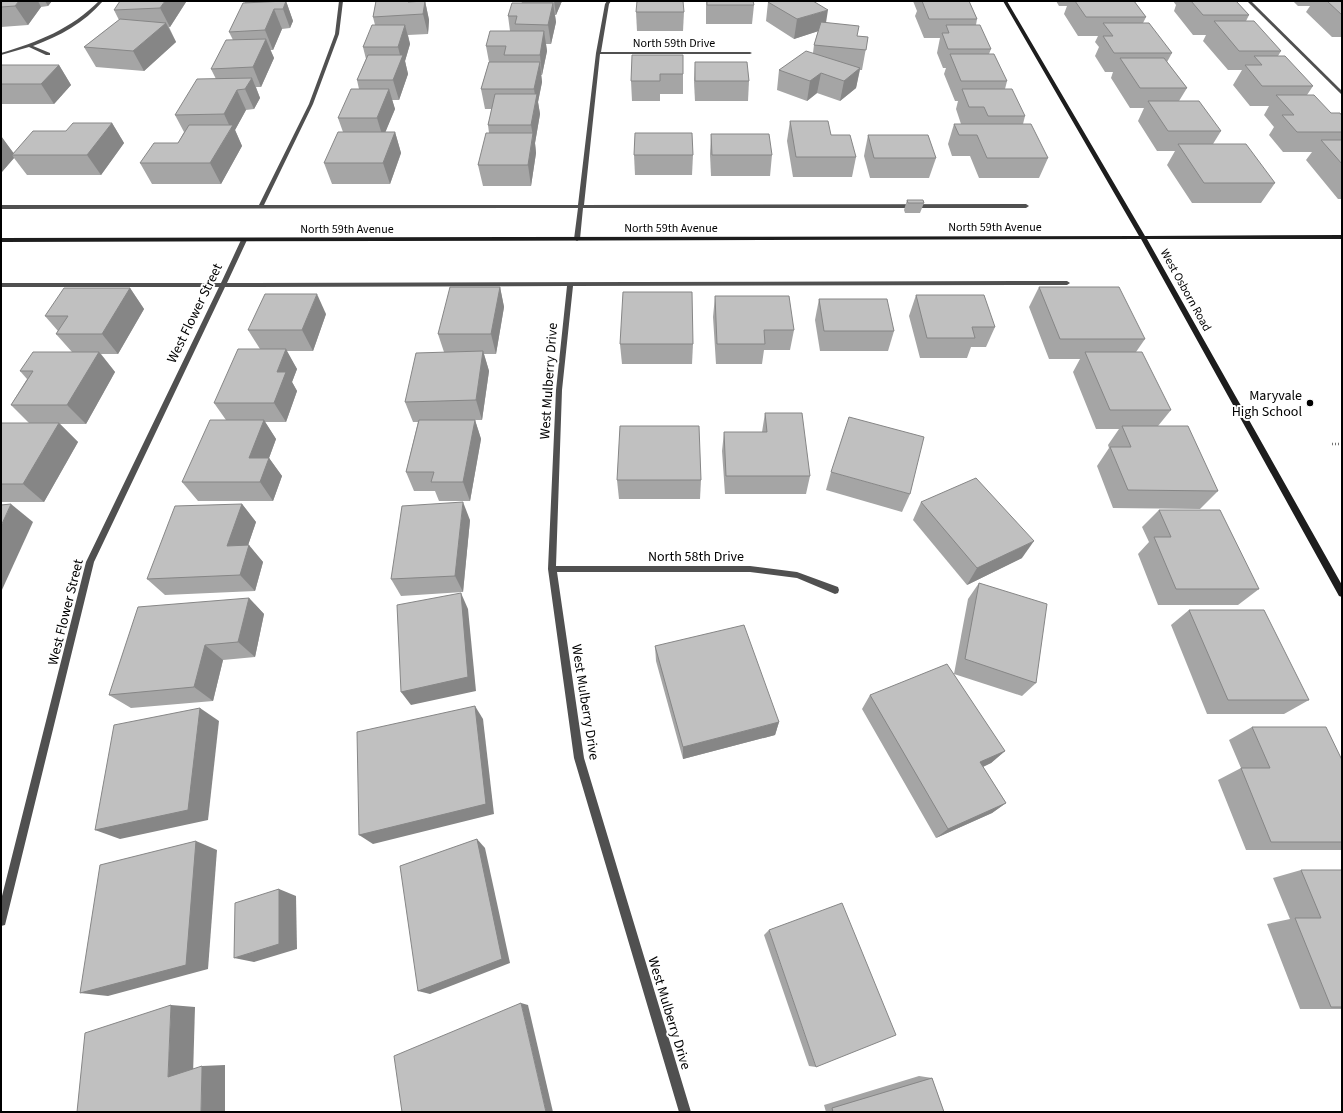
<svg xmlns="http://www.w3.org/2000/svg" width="1343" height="1113" viewBox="0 0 1343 1113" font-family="'Source Sans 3',sans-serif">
<rect width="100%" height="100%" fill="#fff"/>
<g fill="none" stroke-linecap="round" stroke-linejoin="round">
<polyline stroke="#727272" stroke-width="2.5" stroke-dasharray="1 2" stroke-linecap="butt" points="1332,444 1342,444"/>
<g fill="#505050" fill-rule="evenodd">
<path d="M99 1H103C84 23 60 36 33 46L50 53V55H46L29 47 1 55V53C38 42 71 29 99 1Z"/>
<polygon points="339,1 343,1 339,34 313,104 264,205 578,205 596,53 605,4 607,1 611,1 609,4 601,52 750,52 752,53 750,54 600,54 584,205 1026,204 1029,206 1026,208 583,208 580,239 577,241 574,239 578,208 1,209 1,205 259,205 309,104 335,34"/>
<polygon points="1247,1 1251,1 1342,91 1342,95"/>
<polygon points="244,238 247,240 227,283 1067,281 1070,283 1067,285 573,286 562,390 556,566 750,566 797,572 838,587 839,590 838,593 835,594 797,578 750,572 557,572 584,758 691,1112 679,1112 574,758 548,569 556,390 567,286 225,287 94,562 6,921 5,925 1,926 1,900 86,562 219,287 1,287 1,283 221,283 241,240"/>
</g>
<polygon fill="#1d1d1d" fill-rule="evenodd" points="1003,1 1007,1 1145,236 1342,235 1342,239 1147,239 1342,585 1342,597 1339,596 1141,239 1,242 1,238 1139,236"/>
</g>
<g fill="#a5a5a5">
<polygon points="1,1 52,1 48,6 41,7 28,25 1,27"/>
<polygon points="244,1 286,1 293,21 290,28 282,29 273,50 270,50 274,58 261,87 256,87 260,98 254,109 246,110 235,130 242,146 221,184 152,184 140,163 178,143 184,132 175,115 216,79 211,69 233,40 229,32 245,3"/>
<polygon points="376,1 425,1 429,20 428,34 408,35 410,44 405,61 408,74 399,100 392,100 395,109 385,132 395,132 401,153 390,184 332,184 324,163 343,132 338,118 359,89 357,80 366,59 363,47 375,25 373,17"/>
<polygon points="521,1 562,1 556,15 555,15 556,22 551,44 546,44 547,51 542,75 541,75 542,82 538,102 540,114 535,143 536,153 531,186 483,186 478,165 489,133 488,125 492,109 485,109 481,89 489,62 486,46 510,31 508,16 522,3"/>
<polygon points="706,1 753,1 754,5 752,24 706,24"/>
<polygon points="913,1 969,1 977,19 976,25 991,49 989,54 1007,81 1005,89 1025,116 1023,124 1048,158 1039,178 979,178 970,156 952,156 948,144 954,124 961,124 956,109 958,101 955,101 944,74 946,68 943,68 937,53 940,38 924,38 915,16 917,11"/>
<polygon points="1056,1 1134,1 1146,17 1143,23 1172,53 1167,62 1187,88 1179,101 1221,131 1213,144 1275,183 1261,203 1192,203 1167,165 1175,151 1157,151 1138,121 1144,108 1130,108 1111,78 1113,72 1105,72 1095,56 1099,47 1095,42 1098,36 1078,36 1064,14 1067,6 1059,6"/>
<polygon points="1173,1 1236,1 1249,15 1246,21 1281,51 1278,56 1313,86 1307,95 1331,113 1342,116 1342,199 1338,199 1306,160 1312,152 1283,152 1269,135 1274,127 1264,115 1269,106 1250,106 1233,85 1242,70 1228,70 1203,41 1206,35 1193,35 1174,11 1176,5"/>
<polygon points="1293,1 1342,1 1342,37 1332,37 1306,12 1310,6 1298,6"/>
<polygon points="186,2 170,27 169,27 176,42 144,71 96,67 84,47 119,20 114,10"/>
<polygon points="768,2 826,23 857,36 868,37 862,70 860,70 856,88 840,101 817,93 807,101 777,90 779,70 813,53 814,45 818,31 794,39 766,21"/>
<polygon points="636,12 684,12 683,31 637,31"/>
<polygon points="683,55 683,94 660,94 660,101 632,101 631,81"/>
<polygon points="695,62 749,81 748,101 695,101 694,82"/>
<polygon points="1,65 59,65 71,85 54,104 1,104"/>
<polygon points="790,121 831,135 856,157 852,177 793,177 787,141"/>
<polygon points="112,123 124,143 101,175 27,175 14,158 1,173 1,136 13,153 66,131"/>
<polygon points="711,134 772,155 770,176 711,176 710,154"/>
<polygon points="868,135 936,158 929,178 870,178 864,156"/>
<polygon points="634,155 693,155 692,175 635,175"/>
<polygon points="907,200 924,203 920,213 905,213 904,210"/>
<polygon points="500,287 504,307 496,354 484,354 489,371 482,420 475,420 481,439 470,501 439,501 435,491 414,491 406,472 418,422 413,422 405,402 444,352 438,334"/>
<polygon points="1039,287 1145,339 1136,352 1171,410 1158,426 1218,491 1200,509 1113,508 1097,466 1109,448 1108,445 1119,429 1096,429 1073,372 1080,359 1049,359 1029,307"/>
<polygon points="130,288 144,309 118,354 101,354 115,372 86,424 60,424 78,442 44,502 1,502 1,423 29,423 11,405 27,379 20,371 72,352 56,334 58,331 45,316"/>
<polygon points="916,295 995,327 986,347 971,347 967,358 920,358 909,316"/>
<polygon points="715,296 794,330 790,350 764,350 762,364 716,364 713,317"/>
<polygon points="819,299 894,331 888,351 820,351 815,320"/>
<polygon points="326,314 313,351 286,351 297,369 292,382 297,391 286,422 265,422 276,439 269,458 282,476 273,501 198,501 182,482 226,420 214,403 260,349 248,330"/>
<polygon points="620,344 693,344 692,364 622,364"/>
<polygon points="765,413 810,476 806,494 725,494 722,451 724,432 762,432"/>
<polygon points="831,472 910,494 902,512 826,490"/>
<polygon points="617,480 701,480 700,499 619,499"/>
<polygon points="921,502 1022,558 967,585 913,520"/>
<polygon points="242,504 256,522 248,545 263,562 255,591 165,595 147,579"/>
<polygon points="1159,510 1259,589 1238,605 1158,605 1138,554 1149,542 1142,527"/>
<polygon points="470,520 463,592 401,596 391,579"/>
<polygon points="979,583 1036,683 1022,696 954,674 968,599"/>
<polygon points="249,598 264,614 255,657 223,660 213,701 131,708 109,695"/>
<polygon points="1189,610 1309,700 1284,714 1207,714 1171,625"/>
<polygon points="655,646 779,722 775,735 683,759 656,661"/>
<polygon points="870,695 1005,751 991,763 983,767 1006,803 992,813 936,838 862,709"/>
<polygon points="1252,727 1342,760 1342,850 1246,850 1218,780 1241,768 1229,740"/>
<polygon points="1301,870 1342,870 1342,1009 1300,1009 1267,924 1290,919 1273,878"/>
<polygon points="769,930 816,1067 809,1066 764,935"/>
<polygon points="919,1076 932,1078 944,1112 826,1112 824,1105"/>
</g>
<g fill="#868686">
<polygon points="19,1 38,1 41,7 28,25 15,6"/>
<polygon points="45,1 52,1 48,6"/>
<polygon points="165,1 185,1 186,2 170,27 160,8"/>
<polygon points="286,1 293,21 290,28 283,9"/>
<polygon points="425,1 429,20 428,34 423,14"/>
<polygon points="554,1 562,1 556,15"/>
<polygon points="553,3 556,22 551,44 548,25"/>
<polygon points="274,9 282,29 273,50 265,30"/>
<polygon points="828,10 825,29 794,39 797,19"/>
<polygon points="166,23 176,42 144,71 133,51"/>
<polygon points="405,25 410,44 405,61 408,74 399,100 393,80 401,59 398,47"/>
<polygon points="544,31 547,51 542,75 540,55"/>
<polygon points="266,39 274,58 261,87 253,67"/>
<polygon points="540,62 542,82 538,102 540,114 535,143 536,153 531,186 528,165 533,136 531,125 536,101 534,89"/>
<polygon points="59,65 71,85 54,104 41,84"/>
<polygon points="860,68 856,88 840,101 844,81"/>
<polygon points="821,73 817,93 807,101 810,81"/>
<polygon points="252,78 260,98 254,109 245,89"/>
<polygon points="389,89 395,109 383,138 377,118"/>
<polygon points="237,90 246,110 235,130 242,146 221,184 210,163 231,129 224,114"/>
<polygon points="112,123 124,143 101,175 87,155"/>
<polygon points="395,132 401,153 390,184 383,163"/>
<polygon points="1,136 15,155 12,155 14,158 1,173"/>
<polygon points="500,287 504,307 496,354 491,334"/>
<polygon points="130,288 144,309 118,354 102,334"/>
<polygon points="317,294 326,314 313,351 302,330"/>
<polygon points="286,349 297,369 292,382 297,391 286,422 274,403 277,372"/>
<polygon points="483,351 489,371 482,420 476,400"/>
<polygon points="99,352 115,372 86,424 67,405"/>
<polygon points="264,420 276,439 269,458 282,476 273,501 260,482 249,458"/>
<polygon points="475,420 481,439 470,501 463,482"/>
<polygon points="59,423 78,442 44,502 23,484"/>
<polygon points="463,502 470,520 463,592 455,576"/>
<polygon points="11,504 33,522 1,592 1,526"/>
<polygon points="242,504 256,522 242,563 227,546"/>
<polygon points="1034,541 1022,558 967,585 977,568"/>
<polygon points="249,545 263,562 255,591 240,575"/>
<polygon points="461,593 468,609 476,691 411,705 401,692"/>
<polygon points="249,598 264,614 255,657 238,642"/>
<polygon points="205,645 223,660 213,701 194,687"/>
<polygon points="475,706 483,719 494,814 373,844 359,835"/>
<polygon points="200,708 219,721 208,820 120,839 95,830"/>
<polygon points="779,722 775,735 683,759 683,747"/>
<polygon points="1005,751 991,763 967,774 980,762"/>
<polygon points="1006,803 992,813 936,838 948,829"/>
<polygon points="477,839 485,848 510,963 430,994 418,991"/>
<polygon points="196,841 217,850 208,969 108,996 80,993"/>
<polygon points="279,889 296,896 297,949 254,962 234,958"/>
<polygon points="521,1003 528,1005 553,1112 546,1112"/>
<polygon points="171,1005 195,1007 193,1076 168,1077"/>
<polygon points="225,1065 225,1112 201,1112 202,1066"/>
</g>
<g fill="#c0c0c0" stroke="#868686">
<polygon points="1,1 19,1 15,6 1,7"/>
<polygon points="120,1 165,1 160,8 114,10"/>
<polygon points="286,1 283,9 274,9 265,30 229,32 243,3"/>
<polygon points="376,1 408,1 408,2 425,1 423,14 373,17"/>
<polygon points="637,1 683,1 684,12 636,12"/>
<polygon points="707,1 753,1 754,5 707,5"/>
<polygon points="770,1 813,1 828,10 797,19 768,2"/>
<polygon points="922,1 969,1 977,19 929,19"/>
<polygon points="1075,1 1134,1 1146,17 1086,17"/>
<polygon points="1191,1 1236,1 1249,15 1203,15"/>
<polygon points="1327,1 1342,1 1342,15"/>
<polygon points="512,3 553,3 548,25 515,24 517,16 508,16"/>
<polygon points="120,19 166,23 133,51 84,47"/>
<polygon points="1214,21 1254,21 1281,51 1239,51"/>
<polygon points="821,22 859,26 857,36 868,37 866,50 814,45"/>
<polygon points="1103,23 1149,23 1172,53 1114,53 1103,36 1113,36"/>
<polygon points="372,25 405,25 398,47 363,47"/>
<polygon points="946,25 980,25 991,49 948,49 942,33 949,33"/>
<polygon points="490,31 544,31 540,55 504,55 506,46 486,46"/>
<polygon points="266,39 253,67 211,69 226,40"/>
<polygon points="806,51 860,68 844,81 821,73 810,81 779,70"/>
<polygon points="950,54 994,54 1007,81 961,81"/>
<polygon points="368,55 403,55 393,80 357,80"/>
<polygon points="632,55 683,55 683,74 660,74 660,81 631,81"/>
<polygon points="1254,56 1285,56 1313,86 1262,86 1245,65 1262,65"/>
<polygon points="1120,58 1164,58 1187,88 1140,88"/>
<polygon points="489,62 540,62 534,89 481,89"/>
<polygon points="695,62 747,62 749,81 695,81"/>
<polygon points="1,65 59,65 41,84 1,84"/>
<polygon points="252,78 245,89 237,90 224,114 175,115 197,79"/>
<polygon points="351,89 389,89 377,118 338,118"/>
<polygon points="962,89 1012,89 1025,116 988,116 984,107 969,107"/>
<polygon points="495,94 537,94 531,125 488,125"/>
<polygon points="1276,95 1314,95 1331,113 1340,113 1342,116 1342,132 1297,132 1282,115 1294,115"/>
<polygon points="1148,101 1199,101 1221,131 1168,131"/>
<polygon points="790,121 828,121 831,135 850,135 856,157 796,157"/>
<polygon points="73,123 112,123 87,155 12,155 33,131 66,131"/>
<polygon points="954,124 1031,124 1048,158 987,158 977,135 959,135"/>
<polygon points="189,125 233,125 210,163 140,163 154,143 178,143"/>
<polygon points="338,132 395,132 383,163 324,163"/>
<polygon points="486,133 533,133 528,165 478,165"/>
<polygon points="635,133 692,133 693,155 634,155"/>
<polygon points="711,134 769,134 772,155 712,155"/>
<polygon points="868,135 928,135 936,158 874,158"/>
<polygon points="1321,140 1342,140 1342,164"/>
<polygon points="1178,144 1246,144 1275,183 1204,183"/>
<polygon points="907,200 923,200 924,203 908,203"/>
<polygon points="450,287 500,287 491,334 438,334"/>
<polygon points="1039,287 1119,287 1145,339 1060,339"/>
<polygon points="64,288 130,288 102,334 56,334 68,316 45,316"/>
<polygon points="623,292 692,292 693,344 620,344"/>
<polygon points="265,294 317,294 302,330 248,330"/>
<polygon points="916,295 984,295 995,327 972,327 975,338 927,338"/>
<polygon points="715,296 789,296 794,330 764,330 765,344 717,344"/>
<polygon points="819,299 887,299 894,331 824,331"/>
<polygon points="238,349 286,349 277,372 286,372 274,403 214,403"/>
<polygon points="483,351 476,400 405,402 416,353"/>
<polygon points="33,352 99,352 67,405 11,405 33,371 20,371"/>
<polygon points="1085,352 1142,352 1171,410 1110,410"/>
<polygon points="765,413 802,413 810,476 726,476 724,432 767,432"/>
<polygon points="849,417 924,437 910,494 831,472"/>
<polygon points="210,420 264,420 249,458 269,458 260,482 182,482"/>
<polygon points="419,420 475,420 463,482 431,482 434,472 406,472"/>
<polygon points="1,423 59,423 23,484 1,484"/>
<polygon points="620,426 699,426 701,480 617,480"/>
<polygon points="1122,426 1188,426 1218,491 1128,490 1110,447 1131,447"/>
<polygon points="976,478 1034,541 977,568 921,502"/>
<polygon points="463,502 455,576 391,579 402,506"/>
<polygon points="11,504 1,526 1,505"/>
<polygon points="242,504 227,546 249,545 240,575 147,579 175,506"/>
<polygon points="1159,510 1220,510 1259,589 1176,589 1154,537 1171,537"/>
<polygon points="979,583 1047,604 1036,683 965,659"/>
<polygon points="461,593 468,677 401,692 397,605"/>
<polygon points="249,598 238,642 205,645 194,687 109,695 138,607"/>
<polygon points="1189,610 1264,610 1309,700 1228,700"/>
<polygon points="744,625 779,722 683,747 655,646"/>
<polygon points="947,664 1005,751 980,762 1006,803 948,829 870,695"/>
<polygon points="475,706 486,804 359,835 357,732"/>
<polygon points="200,708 188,810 95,830 114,725"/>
<polygon points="1252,727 1326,727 1342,760 1342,842 1271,842 1241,768 1270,768"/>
<polygon points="477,839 502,959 418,991 400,866"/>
<polygon points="196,841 186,965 80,993 100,865"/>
<polygon points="1301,870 1342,870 1342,1007 1331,1007 1295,918 1321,918"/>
<polygon points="279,889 279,944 234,958 235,903"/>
<polygon points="842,903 896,1035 816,1067 769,930"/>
<polygon points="521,1003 546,1112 402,1112 394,1056"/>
<polygon points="171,1005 168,1077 202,1066 201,1112 77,1112 85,1033"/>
<polygon points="932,1078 944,1112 833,1112 832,1108"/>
</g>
<circle fill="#000" stroke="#fff" stroke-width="1.5" cx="1310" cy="403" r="4"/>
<g text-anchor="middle" stroke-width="4" stroke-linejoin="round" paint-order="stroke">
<g font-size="12" fill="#000" stroke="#fff">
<text x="674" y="47">North 59th Drive</text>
<text x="995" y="231">North 59th Avenue</text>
<text x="671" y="232">North 59th Avenue</text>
<text x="347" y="233">North 59th Avenue</text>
<text transform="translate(1186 290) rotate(61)" y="4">West Osborn Road</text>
</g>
<g font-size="14" fill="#000" stroke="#fff">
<text transform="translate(194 313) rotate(-64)" y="5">West Flower Street</text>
<text transform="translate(548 381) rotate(-86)" y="5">West Mulberry Drive</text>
<text x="696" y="561">North 58th Drive</text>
<text transform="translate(65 612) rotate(-76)" y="5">West Flower Street</text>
<text transform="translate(586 702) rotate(81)" y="5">West Mulberry Drive</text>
<text transform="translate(670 1013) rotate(73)" y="5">West Mulberry Drive</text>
</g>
<g font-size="14" fill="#000" stroke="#fff" text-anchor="end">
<text x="1302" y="400">Maryvale<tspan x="1302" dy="16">High School</tspan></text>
</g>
</g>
<rect width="1343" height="1113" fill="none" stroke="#000000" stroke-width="4"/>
</svg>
